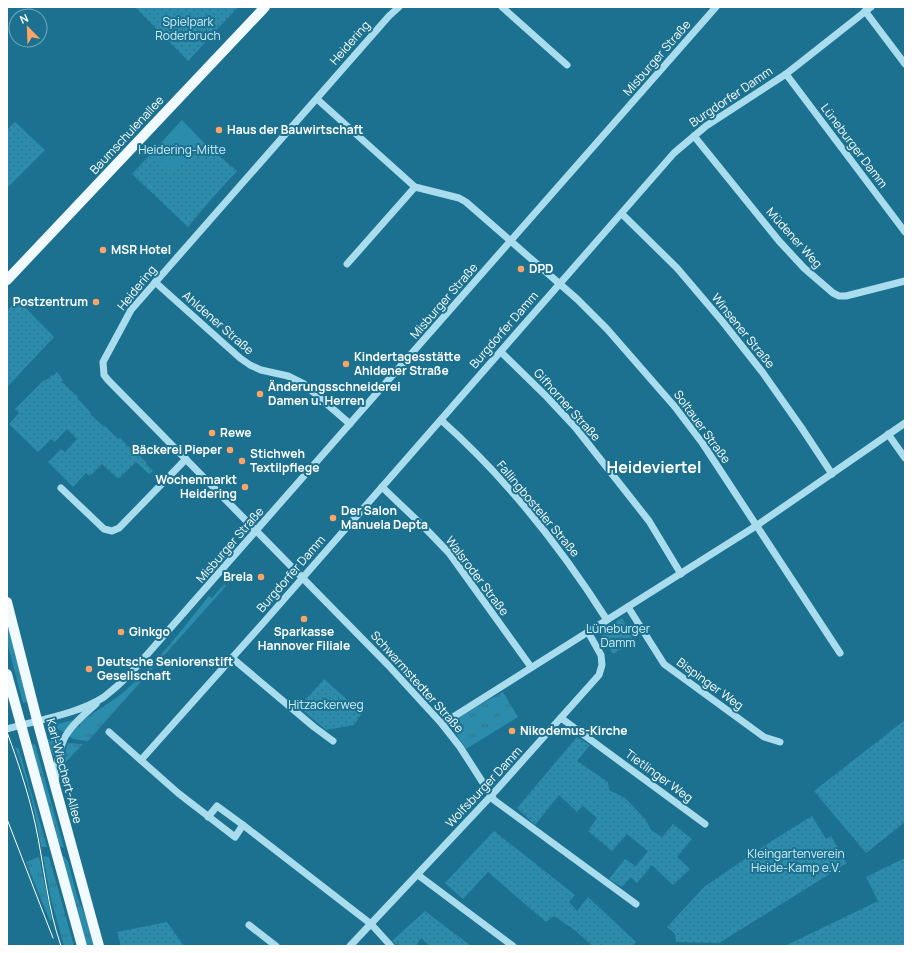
<svg xmlns="http://www.w3.org/2000/svg" width="912" height="953" viewBox="0 0 912 953" font-family="Manrope,sans-serif">
<defs>
<pattern id="grass-tufts" width="24" height="20" patternUnits="userSpaceOnUse"><rect width="24" height="20" fill="#2b8cab"/><path d="M3 7l-1-3M5 7V3M7 7l1-3M15 17l-1-3M17 17v-4M19 17l1-3" fill="none" stroke="#387285"/></pattern>
<pattern id="park-dots" width="8" height="8" patternUnits="userSpaceOnUse"><rect width="8" height="8" fill="#2b8cab"/><path d="M2 2h.1M6 6h.1" fill="none" stroke="#387285" stroke-width="1.8" stroke-linecap="round"/></pattern>
</defs>
<rect width="100%" height="100%" fill="#1b718f"/>
<g fill="url(#grass-tufts)">
<path d="M224 584 226 586 88 741 73 739 69 736C84 714 107 707 126 690 157 663 183 628 209 596L212 598Z"/>
<polygon points="7,614 28,701 23,703 7,642"/>
<polygon points="503,692 518,717 466,749 448,722"/>
<polygon points="73,720 65,733 55,727 54,725"/>
<polygon points="56,738 61,740 55,761 48,740"/>
<polygon points="68,743 83,744 63,765 66,749"/>
<polygon points="35,744 64,848 58,846 30,745"/>
<path d="M15 747 19 749 47 847H41C36 813 27 779 15 747Z"/>
<polygon points="61,855 64,856 68,862 78,899 89,924 95,946 87,946"/>
<polygon points="43,856 49,857 74,946 64,946 51,899"/>
<polygon points="39,857 52,920 50,921 26,862"/>
</g>
<g fill="url(#park-dots)">
<polygon points="135,7 238,7 188,61"/>
<polygon points="182,120 202,141 237,171 213,197 188,227 132,174"/>
<polygon points="15,122 45,150 7,188 7,130"/>
<polygon points="19,301 54,337 7,387 7,314 9,308"/>
<polygon points="57,372 63,380 62,382 79,398 78,399 91,413 90,414 104,427 105,426 118,439 120,438 133,451 134,450 147,463 146,464 153,471 149,474 136,462 118,479 102,464 90,476 86,473 73,487 48,462 61,449 65,452 77,439 67,429 55,442 51,439 38,452 9,424 19,413 15,409 44,380 45,381 52,375 53,376"/>
<polygon points="622,618 635,641 613,654 600,632"/>
<polygon points="324,679 362,713 354,725 326,730 299,707"/>
<polygon points="905,720 905,822 866,853 814,791"/>
<polygon points="577,737 590,745 577,761 608,782 609,790 625,798 646,820 651,830 662,837 673,824 692,839 677,857 690,869 673,885 652,865 637,883 631,877 622,887 609,879 625,859 636,866 648,851 627,834 612,851 588,831 597,818 583,806 577,812 559,795 535,825 517,808"/>
<polygon points="812,816 826,839 831,836 847,863 719,943 676,942 675,934 667,927 704,887 770,842"/>
<polygon points="494,831 575,895 569,902 577,911 588,897 636,942 632,946 604,946 601,944 599,946 593,946 572,928 554,916 546,922 488,872 463,899 445,883"/>
<polygon points="905,858 905,946 785,946 878,901 866,877"/>
<polygon points="425,911 471,946 430,946 421,938 416,946 399,946 392,941"/>
<polygon points="167,922 184,946 121,946 117,932"/>
</g>
<polygon fill="#2b8cab" points="182,120 202,141 173,173 152,153"/>
<g fill="none" stroke-linecap="round" stroke-linejoin="round">
<g stroke="#a9ddee" stroke-width="7">
<polyline points="399,7 389,16 131,310 103,362 104,375 108,380 388,665 442,724 460,747 494,800 636,904"/>
<polyline points="502,7 567,65"/>
<polyline points="865,11 905,64"/>
<polyline points="786,74 905,232"/>
<polyline points="317,99 415,187 459,198 466,202 577,299 607,329 675,407 703,444 840,653"/>
<polyline points="694,136 779,241 804,268 833,293 839,296 846,296 905,281"/>
<polyline points="622,214 677,268 722,321 763,373 801,427 832,474"/>
<polyline points="347,264 415,187"/>
<polyline points="155,282 240,358 250,365 261,370 288,376 304,384 350,424"/>
<polyline points="501,352 547,397 575,427 649,521 681,574"/>
<path d="M441 420C506 478 560 546 607 620"/>
<polyline points="888,434 905,458"/>
<polyline points="382,487 424,527 449,553 531,667"/>
<polyline points="61,488 104,529 112,531 119,528 186,459"/>
<polyline points="628,607 664,664 764,737 780,742"/>
<polyline points="232,658 314,727 333,741"/>
<polyline points="561,718 705,824"/>
<polyline points="442,724 756,526 905,423"/>
<path d="M7 729C37 720 78 714 104 697 113 690 122 682 130 674L716 7"/>
<polyline points="109,732 178,793 235,837 243,825 217,806 208,817"/>
<polyline points="141,760 264,622 674,153 706,126 786,74 871,7"/>
<path d="M55 782C57 768 58 752 64 739 71 725 85 714 96 704"/>
<polyline points="243,825 371,924 391,946"/>
<polyline points="418,875 513,946"/>
<polyline points="249,925 276,946"/>
<polyline points="350,946 491,796 599,675 602,665 601,655 588,632"/>
</g>
<g stroke="#f0faff" stroke-width="10">
<polyline points="7,280 265,7"/>
<polyline points="7,602 37,720 99,946"/>
<polyline points="7,674 82,946"/>
</g>
<g stroke="#fff" stroke-width="1">
<path d="M7 732C18 762 28 792 35 823 44 864 47 906 61 946"/>
<polyline points="7,819 53,938"/>
</g>
</g>
<g fill="#ffa466" stroke="#1b718f" stroke-width="1.5">
<circle cx="219" cy="130" r="4"/>
<circle cx="103" cy="250" r="4"/>
<circle cx="521" cy="269" r="4"/>
<circle cx="96" cy="302" r="4"/>
<circle cx="346" cy="364" r="4"/>
<circle cx="260" cy="394" r="4"/>
<circle cx="212" cy="433" r="4"/>
<circle cx="230" cy="450" r="4"/>
<circle cx="242" cy="461" r="4"/>
<circle cx="245" cy="487" r="4"/>
<circle cx="333" cy="518" r="4"/>
<circle cx="261" cy="577" r="4"/>
<circle cx="304" cy="619" r="4"/>
<circle cx="121" cy="632" r="4"/>
<circle cx="89" cy="669" r="4"/>
<circle cx="512" cy="731" r="4"/>
</g>
<g text-anchor="middle" stroke-width="4" stroke-linejoin="round" paint-order="stroke">
<g font-size="12" fill="#cff0fa" stroke="#1b718f">
<text x="188" y="26">Spielpark<tspan x="188" dy="14">Roderbruch</tspan></text>
<text x="182" y="154">Heidering-Mitte</text>
<text x="618" y="633">Lüneburger<tspan x="618" dy="14">Damm</tspan></text>
<text x="326" y="709">Hitzackerweg</text>
<text x="796" y="858">Kleingartenverein<tspan x="796" dy="14">Heide-Kamp e.V.</tspan></text>
</g>
<g font-size="12" fill="#fff" stroke="#1b718f">
<text transform="translate(350 43) rotate(-49)" y="4">Heidering</text>
<text transform="translate(657 58) rotate(-49)" y="4">Misburger Straße</text>
<text transform="translate(731 97) rotate(-34)" y="4">Burgdorfer Damm</text>
<text transform="translate(127 135) rotate(-47)" y="4">Baumschulenallee</text>
<text transform="translate(854 146) rotate(53)" y="4">Lüneburger Damm</text>
<text transform="translate(794 238) rotate(48)" y="4">Müdener Weg</text>
<text transform="translate(137 288) rotate(-51)" y="4">Heidering</text>
<text transform="translate(444 301) rotate(-49)" y="4">Misburger Straße</text>
<text transform="translate(218 323) rotate(41)" y="4">Ahldener Straße</text>
<text transform="translate(504 330) rotate(-49)" y="4">Burgdorfer Damm</text>
<text transform="translate(743 331) rotate(51)" y="4">Winsener Straße</text>
<text transform="translate(567 405) rotate(48)" y="4">Gifhorner Straße</text>
<text transform="translate(702 427) rotate(54)" y="4">Soltauer Straße</text>
<text transform="translate(538 509) rotate(50)" y="4">Fallingbosteler Straße</text>
<text transform="translate(230 545) rotate(-49)" y="4">Misburger Straße</text>
<text transform="translate(291 574) rotate(-49)" y="4">Burgdorfer Damm</text>
<text transform="translate(477 576) rotate(53)" y="4">Walsroder Straße</text>
<text transform="translate(417 682) rotate(48)" y="4">Schwarmstedter Straße</text>
<text transform="translate(710 684) rotate(36)" y="4">Bispinger Weg</text>
<text transform="translate(64 771) rotate(75)" y="4">Karl-Wiechert-Allee</text>
<text transform="translate(659 776) rotate(36)" y="4">Tietlinger Weg</text>
<text transform="translate(484 787) rotate(-47)" y="4">Wolfsburger Damm</text>
</g>
<g font-size="12" font-weight="bold" fill="#fff" stroke="#1b718f" text-anchor="start">
<text x="227" y="134">Haus der Bauwirtschaft</text>
<text x="111" y="254">MSR Hotel</text>
<text x="529" y="273">DPD</text>
<text x="88" y="306" text-anchor="end">Postzentrum</text>
<text x="354" y="361">Kindertagesstätte<tspan x="354" dy="14">Ahldener Straße</tspan></text>
<text x="268" y="391">Änderungsschneiderei<tspan x="268" dy="14">Damen u. Herren</tspan></text>
<text x="220" y="437">Rewe</text>
<text x="222" y="454" text-anchor="end">Bäckerei Pieper</text>
<text x="250" y="458">Stichweh<tspan x="250" dy="14">Textilpflege</tspan></text>
<text x="237" y="484" text-anchor="end">Wochenmarkt<tspan x="237" dy="14">Heidering</tspan></text>
<text x="341" y="515">Der Salon<tspan x="341" dy="14">Manuela Depta</tspan></text>
<text x="253" y="581" text-anchor="end">Brela</text>
<text x="129" y="636">Ginkgo</text>
<text x="304" y="636" text-anchor="middle">Sparkasse<tspan x="304" dy="14">Hannover Filiale</tspan></text>
<text x="97" y="666">Deutsche Seniorenstift<tspan x="97" dy="14">Gesellschaft</tspan></text>
<text x="520" y="735">Nikodemus-Kirche</text>
</g>
<g font-size="16" font-weight="bold" fill="#fff" stroke="#1b718f">
<text x="654" y="473">Heideviertel</text>
</g>
</g>
<rect width="912" height="953" fill="none" stroke="#ffffff" stroke-width="16"/>
<g transform="translate(28 28) rotate(337)"><circle r="19" fill="#1b718f" stroke="#76aabc"/>
<path d="M0-3L7 15L0 10L-7 15Z" fill="#ffa466"/>
<text y="-6" font-size="11" font-weight="bold" text-anchor="middle" fill="#ffffff">N</text>
</g>
</svg>
